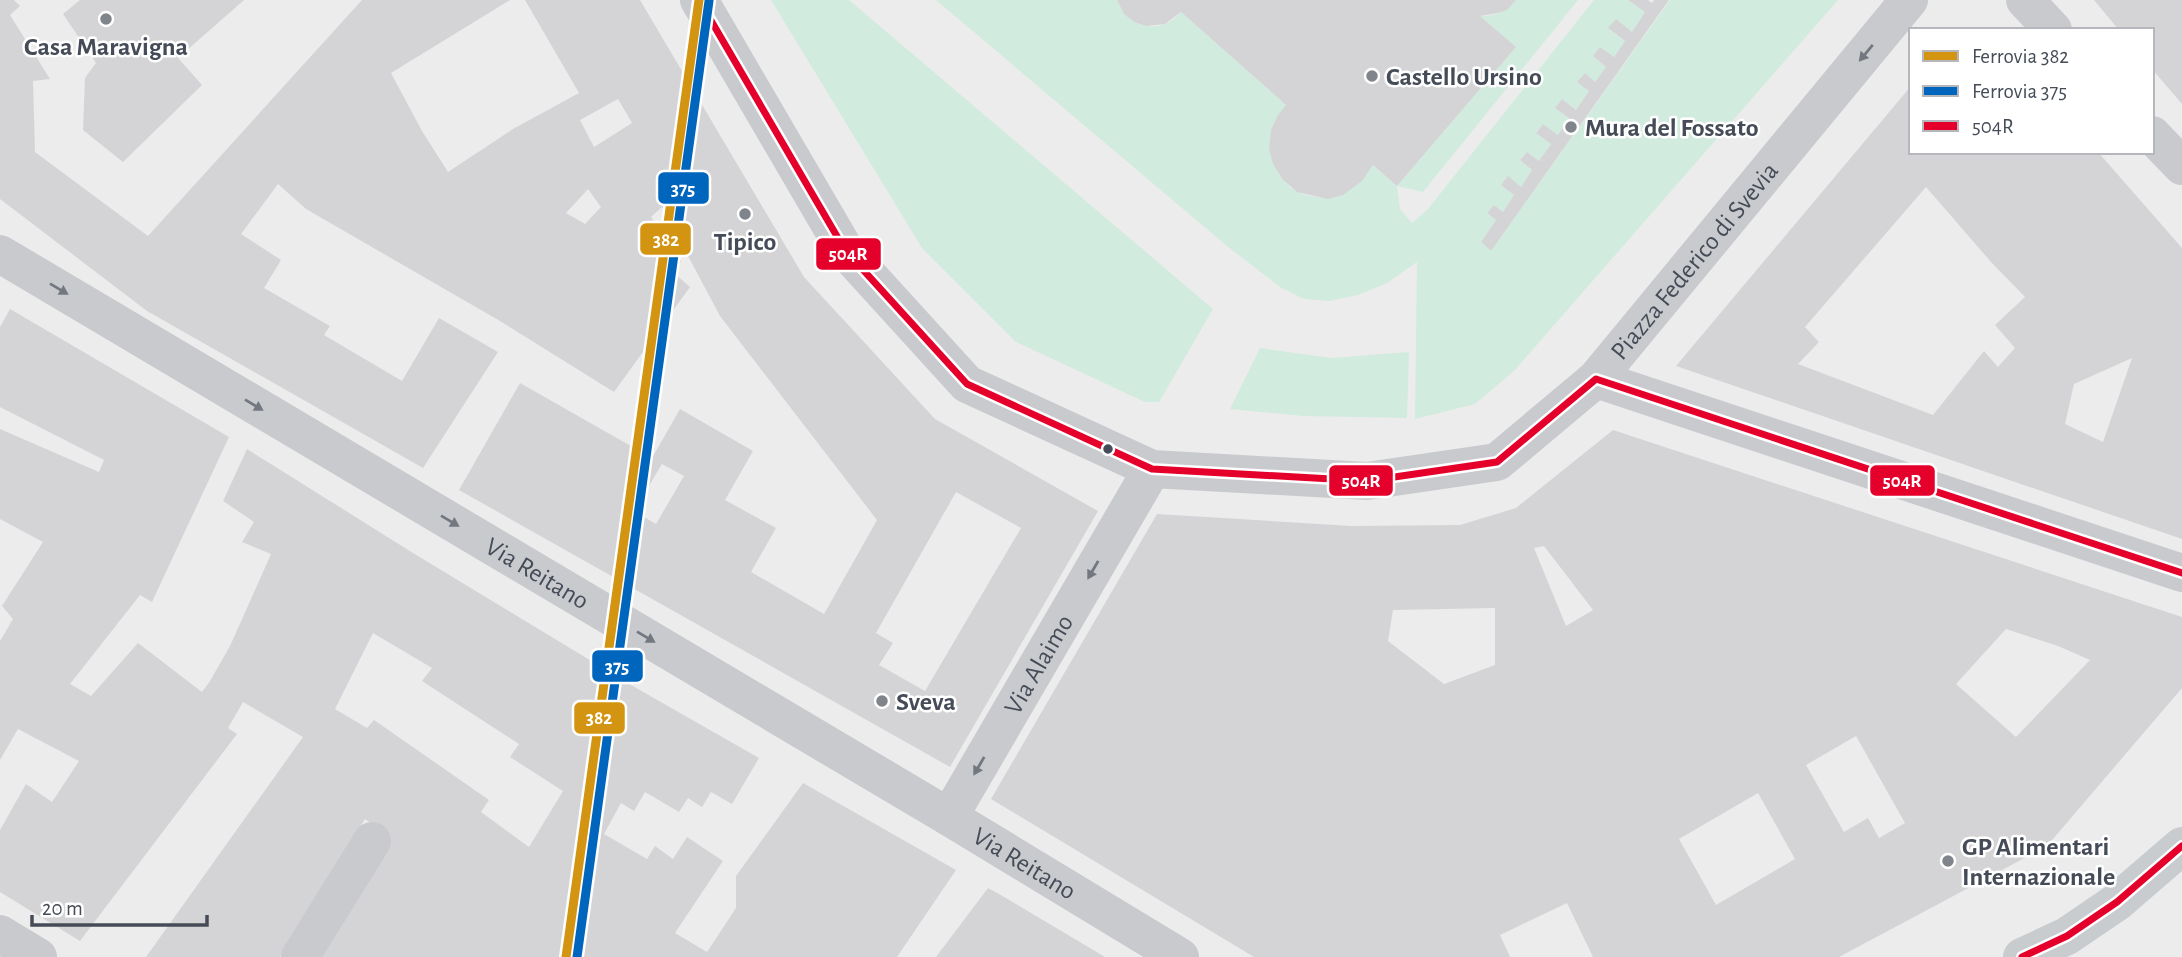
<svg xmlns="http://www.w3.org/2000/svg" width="2182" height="957" viewBox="0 0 2182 957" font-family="'Alegreya Sans',sans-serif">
<rect width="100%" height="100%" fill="#edecec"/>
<g fill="#d1ebdf">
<polygon points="771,0 849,0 1213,309 1159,402 1145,402 1016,342 922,248"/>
<path d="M936 0H1117C1128 28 1161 36 1181 12L1286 105 1273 164C1279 174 1286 187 1298 192 1328 205 1357 191 1373 165L1397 186 1516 47 1480 16C1495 17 1506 11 1516 0H1578L1423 192 1397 186 1400 209 1412 223 1428 209 1594 0H1628L1645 12 1632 32 1615 20 1609 29 1625 41 1614 57 1600 48 1593 56 1606 67 1595 82 1585 73 1578 82 1589 91 1576 110 1562 99 1555 108 1569 118 1558 135 1543 124 1536 132 1551 144 1539 161 1527 152 1520 160 1532 170 1521 187 1508 177 1501 185 1514 195 1503 212 1494 205 1487 213 1496 220 1481 242 1491 251 1670 0H1838L1514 371 1475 404 1415 419 1417 262 1387 283 1358 295 1329 301 1304 299 1280 287 1227 246Z"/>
<polygon points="1260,348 1331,358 1409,352 1407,418 1303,416 1230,409"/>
</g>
<g fill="#d4d4d7" fill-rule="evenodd">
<path d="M0 0H14L20 6 10 15 50 79 33 81 35 152 148 236 362 0H510L391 73 422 131 448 172 513 129 579 93 525 0H640L804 277 935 419 1098 511 950 767 459 490 520 383 652 458 680 409 753 451 725 500 776 528 751 572 824 614 877 520 720 316 662 207 651 217 681 261 674 273 690 287 614 392 500 321 306 209 278 184 241 234 281 260 264 288 330 326 324 335 402 381 439 318 498 352 423 468 147 311 0 199ZM618 99 632 123 594 147 580 120ZM588 189 601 207 585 224 566 213ZM662 464 684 476 656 524 634 511ZM956 492 1021 528 925 691 879 665 893 643 876 633Z"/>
<polygon points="80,0 244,0 178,58 202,85 123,162 83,130 85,78 96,63 63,14"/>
<polygon points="1117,0 1516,0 1507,10 1498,13 1480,16 1516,47 1397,186 1373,165 1362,181 1343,195 1328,199 1297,192 1283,180 1273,164 1269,148 1271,130 1278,115 1286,105 1181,12 1165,24 1146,26 1134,22 1124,14"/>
<polygon points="1628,0 1648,0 1652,3 1654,0 1669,0 1491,251 1481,242 1496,220 1487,213 1494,205 1503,212 1514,195 1501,185 1508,176 1521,187 1532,170 1520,160 1527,152 1539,161 1551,144 1536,133 1543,124 1558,135 1569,118 1555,108 1562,99 1576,110 1589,91 1577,82 1585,73 1595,82 1606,67 1593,56 1600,47 1614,57 1625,41 1608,28 1616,19 1632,32 1645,12"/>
<polygon points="2094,0 2182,0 2182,104 2152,69 2152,30 2119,30"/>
<path d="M1911 86V152H2098L2182 248V539L1676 366ZM1926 187 1991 262 2025 297 1995 325 2015 348 1998 367 1984 351 1933 415 1798 364 1819 342 1805 327ZM2132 358 2103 442 2065 424 2074 384Z"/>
<path d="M10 309 229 437 152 602 140 595 70 684 91 696 138 643 202 692 210 681 230 646 271 554 242 542 254 522 223 501 247 449 413 553 631 685 759 758 732 804 711 792 702 807 688 798 679 812 645 792 634 811 621 803 604 834 647 859 655 846 673 859 687 837 723 861 675 933 707 952 736 908V876L803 783 956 870 897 957H316L390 837 365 819 280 957H146L303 737 243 702 228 728 237 734 80 941 0 892V830L26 784 52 802 79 761 18 729 0 760V641L13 619 2 606 43 542 0 519V429L99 472 104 460 0 407V327ZM373 633 432 668 422 681 519 744 510 757 563 791 529 847 481 812 489 800 374 720 367 728 335 709Z"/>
<path d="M1613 430 2182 617V688L2047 846 1839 957H1593L1567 903 1500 935 1510 957H1254L991 799 1157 514 1351 526 1460 525 1516 508ZM1544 546 1593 610 1566 626 1534 548ZM1495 608V665L1444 684 1388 641 1393 610ZM2006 629 2058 646 2090 660 2016 737 1956 684ZM1856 736 1905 823 1879 838 1868 818 1844 832 1806 765ZM1758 793 1795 859 1716 905 1679 839Z"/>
<polygon points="988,888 1006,898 1105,957 936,957"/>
</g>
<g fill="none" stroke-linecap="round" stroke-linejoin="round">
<g stroke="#c8cacd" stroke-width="38">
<path id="s1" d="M699 0 845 250 967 384 1152 469 1367 481 1497 462 1596 379 1909 0"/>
<polyline points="2025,0 2053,30"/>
<polyline points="2152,135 2182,166"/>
<path id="s2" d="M0 254 949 817 1180 957"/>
<polyline points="1596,379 2182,573"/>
<path id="s3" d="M949 817 1152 469"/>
<polyline points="0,934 38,957"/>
<polyline points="300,957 372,841"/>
</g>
<polyline stroke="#c9cccf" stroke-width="38" points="2022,957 2067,936 2117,902 2182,846"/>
<g stroke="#fff" stroke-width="12">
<g id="bus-1">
<polyline points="699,0 845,250 967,384 1152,469 1367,481 1497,462 1596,379 2182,573"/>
<polyline points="2022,957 2067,936 2117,902 2182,846"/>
</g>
</g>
<use href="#bus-1" stroke="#e4002b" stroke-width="7"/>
<g stroke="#fff" stroke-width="14">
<polyline id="rail-1" points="566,957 699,0"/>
</g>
<g stroke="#fff" stroke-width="14">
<polyline id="rail-2" points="577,957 709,1"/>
</g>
<use href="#rail-1" stroke="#d39411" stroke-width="9"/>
<use href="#rail-2" stroke="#0065bd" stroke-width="9"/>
</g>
<defs><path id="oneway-solid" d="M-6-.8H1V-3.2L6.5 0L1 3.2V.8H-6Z" transform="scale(1.75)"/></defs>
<g fill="#737880">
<use href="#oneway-solid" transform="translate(1866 53) rotate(130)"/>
<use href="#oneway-solid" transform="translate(59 289) rotate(31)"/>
<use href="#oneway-solid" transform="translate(254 405) rotate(31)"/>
<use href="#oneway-solid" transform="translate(450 521) rotate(31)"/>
<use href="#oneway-solid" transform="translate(1093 570) rotate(120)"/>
<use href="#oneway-solid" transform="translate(646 637) rotate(31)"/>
<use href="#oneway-solid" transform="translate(979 766) rotate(120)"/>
</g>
<g fill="#80848b" stroke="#fff" stroke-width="2.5">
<circle cx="106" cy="19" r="7"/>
<circle cx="1372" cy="76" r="7"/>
<circle cx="1571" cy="127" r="7"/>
<circle cx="745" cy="214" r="7"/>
<circle cx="882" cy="701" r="7"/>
<circle cx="1948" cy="861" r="7"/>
</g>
<circle fill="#454c57" stroke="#fff" stroke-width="2.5" cx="1108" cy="449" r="6"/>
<g text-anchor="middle" stroke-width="5" stroke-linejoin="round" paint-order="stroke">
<g font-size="26" font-weight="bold" fill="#454c57" stroke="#fff" text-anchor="start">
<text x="106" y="55" text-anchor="middle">Casa Maravigna</text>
<text x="1386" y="85">Castello Ursino</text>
<text x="1585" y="136">Mura del Fossato</text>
<text x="745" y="250" text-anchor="middle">Tipico</text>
<text x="896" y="710">Sveva</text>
<text x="1962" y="855">GP Alimentari<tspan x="1962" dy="30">Internazionale</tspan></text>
</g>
<g font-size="26" fill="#454c57" stroke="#fff">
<text dy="9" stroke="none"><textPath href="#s1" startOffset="1304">Piazza Federico di Svevia</textPath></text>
<text dy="9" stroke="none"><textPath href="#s2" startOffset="625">Via Reitano</textPath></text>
<text dy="9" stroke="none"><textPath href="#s3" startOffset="177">Via Alaimo</textPath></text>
<text dy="9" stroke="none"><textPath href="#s2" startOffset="1192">Via Reitano</textPath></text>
</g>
</g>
<g stroke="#fff" stroke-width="2.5">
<rect x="657" y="171" width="53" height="34" rx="7" fill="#0065bd"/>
<rect x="639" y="222" width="53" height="34" rx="7" fill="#d39411"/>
<rect x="815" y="237" width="67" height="34" rx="7" fill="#e4002b"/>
<rect x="1869" y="464" width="67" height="33" rx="7" fill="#e4002b"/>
<rect x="1328" y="464" width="66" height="33" rx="7" fill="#e4002b"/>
<rect x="591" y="649" width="53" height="34" rx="7" fill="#0065bd"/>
<rect x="573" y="701" width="53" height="34" rx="7" fill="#d39411"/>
</g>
<g font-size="19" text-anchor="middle" font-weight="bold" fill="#fff">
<text x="683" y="195">375</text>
<text x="666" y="246">382</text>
<text x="848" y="260">504R</text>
<text x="1902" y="487">504R</text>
<text x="1361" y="487">504R</text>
<text x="617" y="673">375</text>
<text x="599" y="724">382</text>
</g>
<rect x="1909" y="28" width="245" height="126" fill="#ffffff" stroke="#b5b7bc" stroke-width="2"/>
<rect x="1923" y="51" width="35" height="10" fill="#d39411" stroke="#b5b7bc" stroke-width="2"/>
<text x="1972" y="63" font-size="21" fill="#454c57">Ferrovia 382</text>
<rect x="1923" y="86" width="35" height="10" fill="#0065bd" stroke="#b5b7bc" stroke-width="2"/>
<text x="1972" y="98" font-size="21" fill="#454c57">Ferrovia 375</text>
<rect x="1923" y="121" width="35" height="10" fill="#e4002b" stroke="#b5b7bc" stroke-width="2"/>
<text x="1972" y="133" font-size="21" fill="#454c57">504R</text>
<path d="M32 915v10h175v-10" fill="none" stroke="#454c57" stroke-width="3.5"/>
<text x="42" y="915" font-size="21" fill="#454c57" stroke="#ffffff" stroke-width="5" paint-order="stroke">20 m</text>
</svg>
